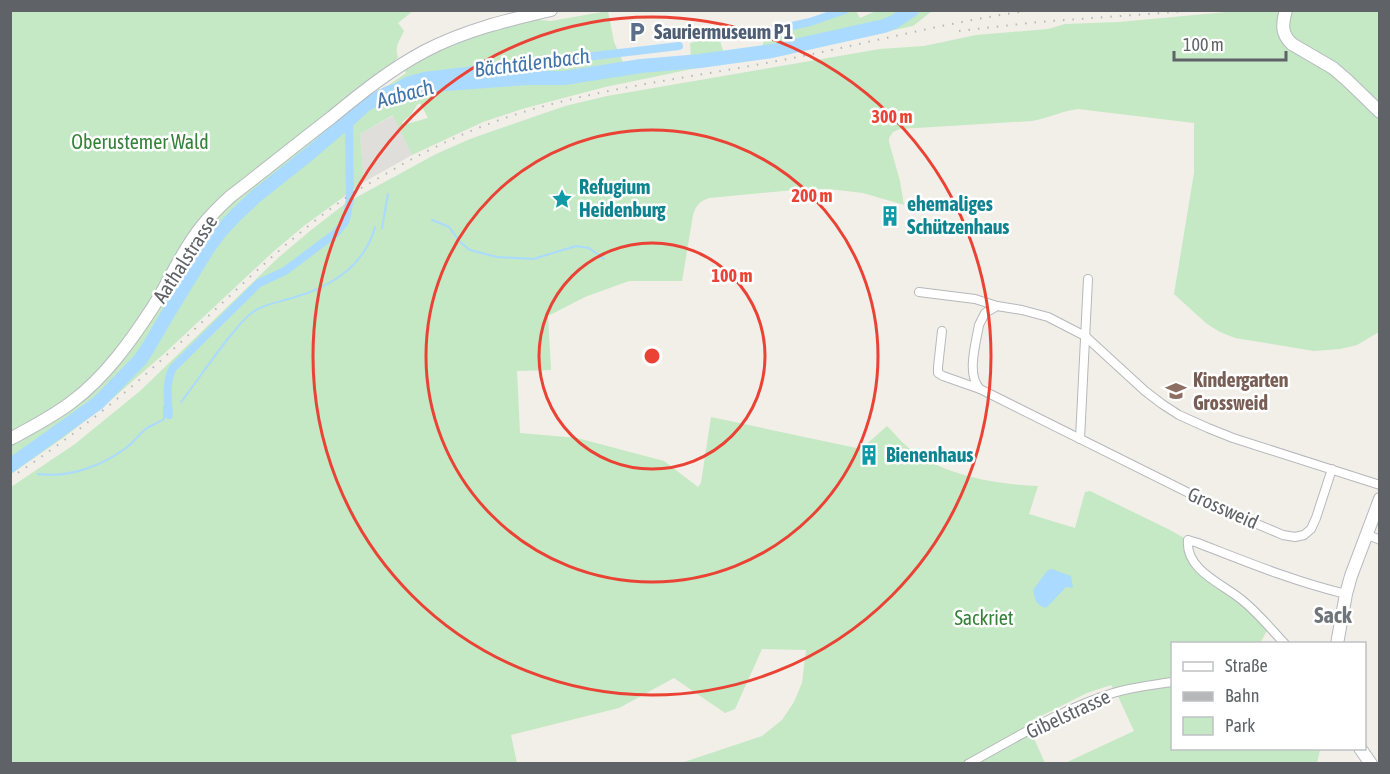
<svg xmlns="http://www.w3.org/2000/svg" width="1390" height="774" viewBox="0 0 1390 774" font-family="'Asap Condensed',sans-serif">
<rect width="100%" height="100%" fill="#f1efe8"/>
<polygon fill="#e0deda" points="394,115 412,155 364,182 360,134"/>
<g fill="#c5e8c5" fill-rule="evenodd">
<path d="M1248 10 1379 11V332L1357 345 1340 349 1314 351 1235 338 1220 332 1207 324 1174 294 1194 173V123L1078 109C1062 111 1048 118 1032 121L900 129 893 132 889 138V142L900 181 904 205 863 193 829 189 794 190 709 198C700 201 696 205 693 215L682 281H629L585 297 548 316 551 370 517 371 520 433 577 438 664 461 698 487 701 483 711 417 861 449 887 426C894 433 901 442 910 449 945 476 995 484 1038 486L1029 514 1075 528 1085 492 1090 491 1168 529 1188 540 1194 562 1269 627 1260 643 1172 644V680L1114 690 1111 685 1087 693 1027 723 1045 763H681L762 736 782 720 794 702 802 683 806 650 762 649 735 709 725 713 674 678 619 708 511 735 517 763 11 764V487L75 444 140 391 279 257 310 231 346 203 436 154 470 139 565 106 607 96 880 49 924 46 976 35 1048 29 1065 24 1119 22Z"/>
<path d="M11 11H413L398 23 404 31C400 40 394 47 398 57L392 64 343 99 349 119 354 109 406 73 402 65 515 18 551 21 608 11 614 42 623 62 691 57 690 43 719 37 723 51 695 56 762 48 766 30 815 20 841 11H856L860 18 876 11H932L913 26 777 55 692 69 605 87 522 109 483 122 412 155 393 115 360 134 364 182 305 225 274 251 166 352 104 406 63 438 11 474ZM420 103 428 118 403 125 402 122 410 116 417 105Z"/>
<polygon points="1172,684 1172,748 1299,748 1320,750 1317,763 1063,764 1134,731 1117,694"/>
</g>
<path fill="#aadaff" d="M1052 569 1071 576 1073 588 1066 587 1046 608C1036 605 1035 600 1033 590L1047 571Z"/>
<g fill="none" stroke-linecap="round" stroke-linejoin="round">
<g stroke="#aadaff" stroke-width="2">
<polyline points="432,220 449,227 461,243 470,250 497,257 533,259 576,246 589,248 604,259"/>
<polyline points="382,228 388,194"/>
<path d="M181 402C198 380 213 357 231 335 238 327 244 318 253 312 264 304 279 302 292 298 329 288 364 267 375 227"/>
<polyline points="11,466 17,468"/>
<path d="M38 474C69 478 102 466 126 448 134 442 139 434 147 428 152 425 158 423 164 419V406H169"/>
</g>
<g stroke="#aadaff" stroke-width="8">
<polyline points="760,33 810,22 845,10"/>
<polyline points="388,93 406,81 424,76 679,46"/>
<path d="M169 415C168 400 165 382 173 368L259 283 285 271 337 232 345 222 347 215 350 199 349 120"/>
</g>
<polyline stroke="#aadaff" stroke-width="14" points="10,466 98,403 140,360 148,348 169,312 207,250 220,232 236,215 256,196 309,154 349,120 365,105 388,93 407,87 420,86 527,78 564,78 641,66 700,61 772,51 884,26 894,22 912,10"/>
<g stroke="#b5b8bc" stroke-width="10">
<g id="street">
<polyline points="919,292 975,299 997,306"/>
<polyline points="942,331 938,367 938,373 943,376 980,389"/>
<polyline points="1080,439 1088,279"/>
<path d="M1332 469 1316 518 1311 529 1304 535 1295 537 1283 535 1217 507 980 389C966 375 976 343 979 325L985 313 997 306 1022 310 1048 317 1085 336 1145 391 1162 404 1179 415 1208 428 1233 438 1380 485"/>
<polyline points="1366,534 1380,540"/>
<path d="M1285 644C1271 629 1258 613 1242 600 1223 584 1185 570 1188 540L1198 543C1247 562 1295 582 1346 594"/>
<path d="M968 764C1015 738 1062 709 1113 693 1133 687 1153 685 1172 682"/>
</g>
</g>
<g stroke="#b6babf" stroke-width="14">
<g id="secondary">
<path d="M1286 10C1282 24 1281 34 1292 44L1333 68 1348 81 1380 112"/>
<path d="M10 439C32 427 54 416 73 401 105 377 131 341 153 307 170 281 182 250 202 226 211 215 221 205 231 196 265 170 298 143 332 117 361 93 391 69 425 51 465 30 508 20 551 10"/>
<polyline points="1337,644 1346,594 1351,576 1380,499"/>
<polyline points="1360,748 1371,764"/>
</g>
</g>
<use href="#street" stroke="#fff" stroke-width="8"/>
<use href="#secondary" stroke="#fff" stroke-width="12"/>
<g stroke="#b6b7b8" stroke-width="2" stroke-dasharray="1.5 8" stroke-linecap="butt">
<polyline points="959,31 1038,22 1202,10"/>
<path d="M10 478C62 444 111 406 157 364 218 309 276 247 344 199 357 190 370 183 384 175 439 142 497 117 560 102 631 84 705 75 777 61 862 45 946 22 1033 10"/>
</g>
</g>
<g fill="none" stroke="#ea4335" stroke-width="3">
<circle cx="652" cy="356" r="113"/>
<circle cx="652" cy="356" r="226"/>
<circle cx="652" cy="356" r="339"/>
</g>
<defs>
<g id="parking-bare" transform="scale(1.62)"><path d="M-3.5-5.5H1a3.5 3.5 0 0 1 0 7H-1V5.5H-3.5ZM-1-3.4V-.6H.8a1.4 1.4 0 0 0 0-2.8Z" fill="#5c6f8a" stroke="#fff" stroke-width="2.5" paint-order="stroke"/></g>
<g id="sight-bare" transform="scale(1.62)"><path d="M0-6L1.8-2.2L6-1.7L2.9 1.2L3.7 5.4L0 3.3L-3.7 5.4L-2.9 1.2L-6-1.7L-1.8-2.2Z" fill="#0f9aa8" stroke="#fff" stroke-width="2.5" paint-order="stroke"/></g>
<g id="building-bare" transform="scale(1.62)"><path d="M-4-6H4V6H1V3H-1V6H-4ZM-2.5-4.3h1.7v1.8h-1.7ZM.8-4.3h1.7v1.8H.8ZM-2.5-1h1.7V.8h-1.7ZM.8-1h1.7V.8H.8Z" fill="#0f9aa8" stroke="#fff" stroke-width="2.5" paint-order="stroke"/></g>
<g id="school-bare" transform="scale(1.62)"><path d="M0-5L7-2L0 1L-7-2ZM-4 1L0 2.5L4 1V4Q0 6-4 4Z" fill="#8d6e63" stroke="#fff" stroke-width="2.5" paint-order="stroke"/></g>
</defs>
<g fill-rule="evenodd">
<use href="#parking-bare" x="637" y="32"/>
<use href="#sight-bare" x="562" y="199"/>
<use href="#building-bare" x="890" y="216"/>
<use href="#school-bare" x="1176" y="391"/>
<use href="#building-bare" x="869" y="455"/>
</g>
<g text-anchor="middle" stroke-width="5" stroke-linejoin="round" paint-order="stroke">
<g font-size="20" font-weight="bold" fill="#4e5e75" stroke="#fff" text-anchor="start">
<text x="654" y="39">Sauriermuseum P1</text>
</g>
<g font-size="20" fill="#348238" stroke="#fff">
<text x="140" y="149">Oberustemer Wald</text>
<text x="984" y="625">Sackriet</text>
</g>
<g font-size="20" font-weight="bold" fill="#0d838f" stroke="#fff" text-anchor="start">
<text x="579" y="194">Refugium<tspan x="579" dy="23">Heidenburg</tspan></text>
<text x="907" y="211">ehemaliges<tspan x="907" dy="23">Schützenhaus</tspan></text>
<text x="886" y="462">Bienenhaus</text>
</g>
<g font-size="20" fill="#5f6368" stroke="#fff">
<text transform="translate(185 259) rotate(-57)" y="7">Aathalstrasse</text>
<text transform="translate(1223 508) rotate(24)" y="7">Grossweid</text>
<text transform="translate(1068 714) rotate(-25)" y="7">Gibelstrasse</text>
</g>
<g font-size="20" font-weight="bold" fill="#785e54" stroke="#fff" text-anchor="start">
<text x="1193" y="387">Kindergarten<tspan x="1193" dy="23">Grossweid</tspan></text>
</g>
<g font-size="21" font-style="italic" fill="#4174aa" stroke="#fff">
<text transform="translate(532 63) rotate(-7)" y="7">Bächtälenbach</text>
<text transform="translate(405 94) rotate(-15)" y="7">Aabach</text>
</g>
<g font-size="22" font-weight="bold" fill="#70757a" stroke="#fff">
<text x="1333" y="623">Sack</text>
</g>
</g>
<circle cx="652" cy="356" r="9" fill="#ea4335" stroke="#fff" stroke-width="3"/>
<g font-size="18" text-anchor="middle" font-weight="bold" fill="#ea4335" stroke="#fff" stroke-width="5" stroke-linejoin="round" paint-order="stroke">
<text x="892" y="123">300 m</text>
<text x="812" y="202">200 m</text>
<text x="732" y="282">100 m</text>
</g>
<rect width="1390" height="774" fill="none" stroke="#5f6368" stroke-width="24"/>
<rect x="1171" y="642" width="195" height="108" fill="#ffffff" stroke="#bfc1c3" stroke-width="1.5"/>
<rect x="1183" y="662" width="30" height="9" fill="#ffffff" stroke="#bfc1c3" stroke-width="1.5"/>
<text x="1225" y="672" font-size="18" fill="#5f6368">Straße</text>
<rect x="1183" y="692" width="30" height="9" fill="#b6b7b8" stroke="#bfc1c3" stroke-width="1.5"/>
<text x="1225" y="702" font-size="18" fill="#5f6368">Bahn</text>
<rect x="1183" y="717" width="30" height="18" fill="#c5e8c5" stroke="#bfc1c3" stroke-width="1.5"/>
<text x="1225" y="732" font-size="18" fill="#5f6368">Park</text>
<path d="M1174 51v9h112v-9" fill="none" stroke="#5f6368" stroke-width="3"/>
<text x="1183" y="51" font-size="18" fill="#5f6368" stroke="#ffffff" stroke-width="4.5" paint-order="stroke">100 m</text>
</svg>
